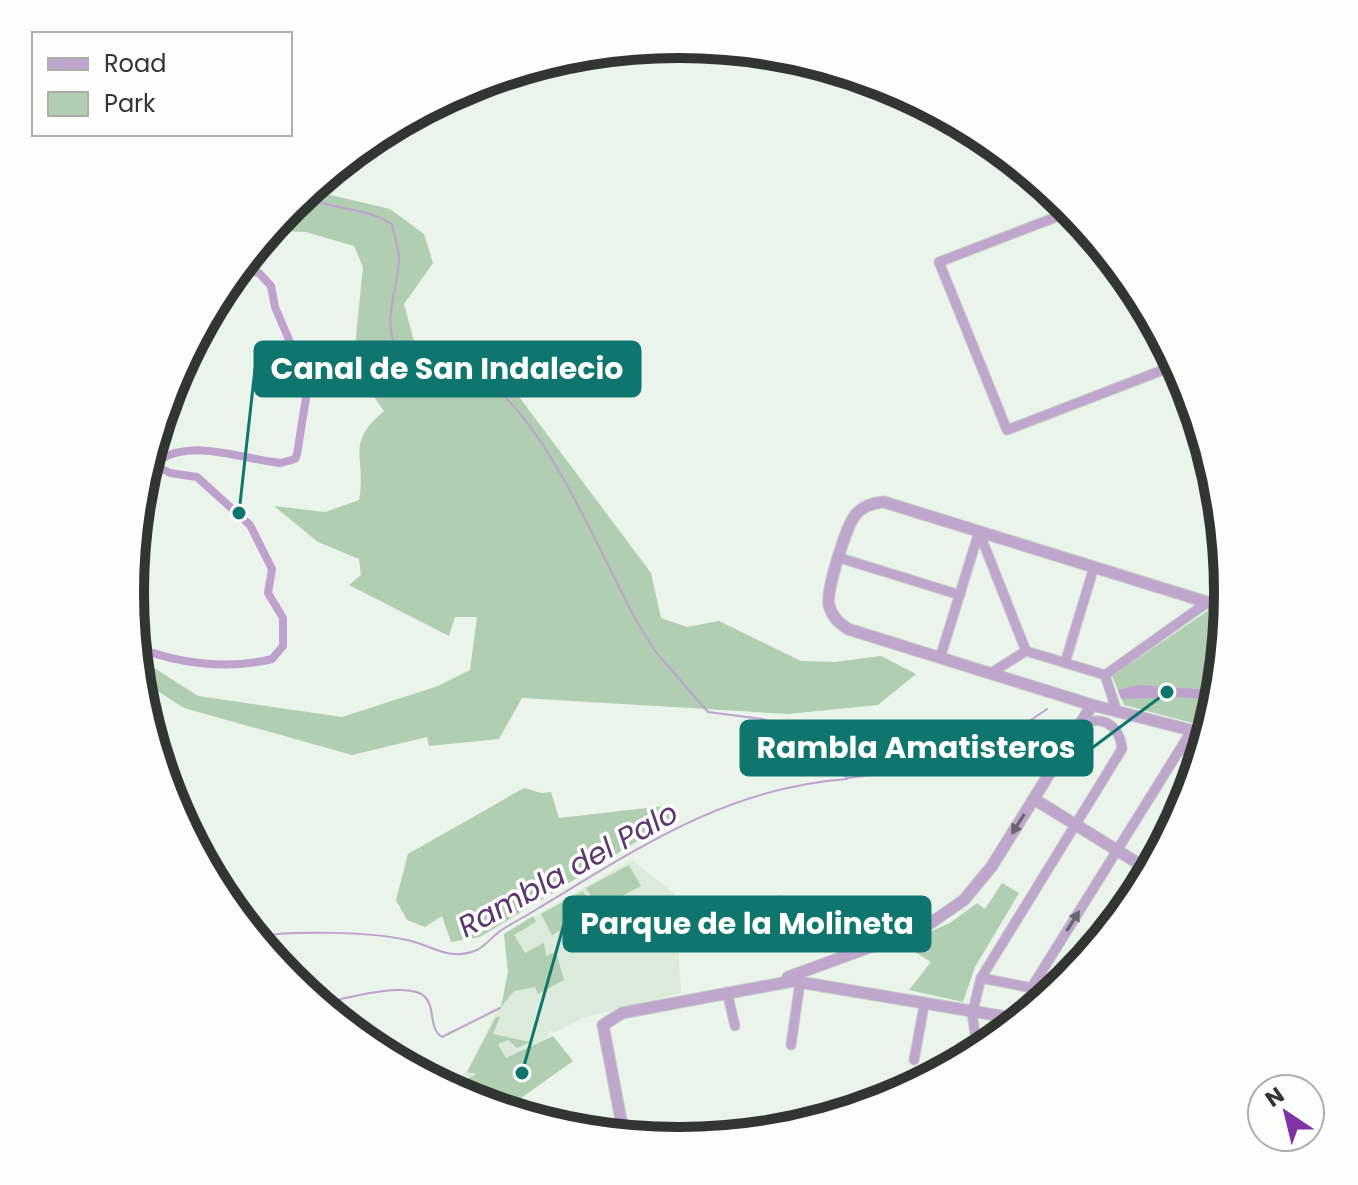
<svg xmlns="http://www.w3.org/2000/svg" width="1358" height="1185" viewBox="0 0 1358 1185" font-family="Poppins,sans-serif">
<rect width="100%" height="100%" fill="#eaf4ea"/>
<polygon fill="#dbeadb" points="632,860 675,894 681,993 582,1018 556,1032 549,1031 549,1036 466,1082 461,1075 467,1072 506,992 508,972 504,934"/>
<g fill="#b1ceb2">
<path d="M314 186 318 192 390 209 424 234 433 263 404 304 417 352 471 365 511 386 651 573 661 618 687 627 719 621 801 661 835 662 881 656 916 674 878 705 788 714 522 698 499 739 429 746 427 737 352 755 184 708 139 679 137 657 198 696 342 717 438 686 470 670 477 617H455L449 636 349 585 361 575 359 559 318 542 274 506 325 512 359 500C367 457 344 444 384 411L353 366 363 267 354 246 306 232 270 231 291 204Z"/>
<polygon points="1209,610 1225,615 1217,700 1208,727 1124,705 1112,676"/>
<polygon points="524,788 541,793 551,792 559,818 664,806 674,819 480,937 451,942 442,916 425,927 407,920 396,900 408,854"/>
<polygon points="629,865 641,886 598,909 586,888"/>
<polygon points="1002,883 1019,893 975,967 963,1002 909,990 931,962 902,944 950,923 977,903 985,909"/>
<polygon points="583,891 594,913 552,935 541,914"/>
<polygon points="781,895 786,917 745,927 740,906"/>
<polygon points="533,916 536,922 514,935 525,953 544,943 546,956 556,952 564,980 538,994 535,987 514,991 501,1007 508,972 504,934"/>
<polygon points="496,1017 500,1017 493,1034 530,1042 517,1048 508,1040 498,1044 506,1058 553,1036 573,1061 504,1110 448,1088 477,1074 467,1072"/>
</g>
<polygon fill="#bfa1ce" points="1139,685 1211,690 1218,692 1217,700 1177,697 1121,699 1118,690"/>
<g fill="none" stroke-linecap="round" stroke-linejoin="round">
<g stroke="#bfa1ce" stroke-width="2">
<path d="M304 194C332 212 364 206 392 224 394 235 399 248 399 260 398 286 383 320 395 344 414 381 465 362 492 385 552 434 599 552 637 622L655 651 708 712 762 719 796 730 847 778C919 771 989 752 1047 709"/>
<path d="M256 937C289 930 373 932 407 940 432 945 449 962 477 950 485 946 492 937 500 931 512 923 525 917 537 909 639 848 725 788 847 779"/>
<path d="M320 1004C341 999 409 980 425 997 436 1008 428 1028 442 1037L500 1008"/>
</g>
<g stroke="#bfa1ce" stroke-width="8">
<path d="M136 647C179 664 228 670 272 659L283 646V618L268 593 272 569 250 525 197 477 170 473 160 468 159 460C195 438 244 460 281 463L295 459 297 454 306 398 304 375 275 307 271 286 259 273 238 269"/>
<polyline points="141,698 148,708 148,724"/>
</g>
<g stroke="#c5cec5" stroke-width="11">
<g id="minor">
<polyline points="1072,211 939,262 1007,430 1176,365"/>
<polyline points="979,532 1026,651"/>
<polyline points="840,558 960,595"/>
<polyline points="940,658 979,532"/>
<polyline points="1065,663 1094,567"/>
<polyline points="991,673 1026,651 1105,675 1117,712"/>
<polyline points="1105,675 1208,602 1227,594"/>
<polyline points="1179,751 1203,746"/>
<polyline points="981,978 1053,992"/>
<polyline points="1032,987 1192,730"/>
<polyline points="727,992 735,1026"/>
<polyline points="791,1045 800,982"/>
<path d="M978 1052 972 1014 981 978 1122 749C1120 724 1099 712 1078 728"/>
<polyline points="914,1060 924,1006"/>
</g>
</g>
<g stroke="#c5cec5" stroke-width="13">
<g id="tertiary">
<polyline points="1169,352 1197,419"/>
<path d="M1206 734 1092 705 848 629C839 623 832 617 829 605 826 591 846 526 856 514 863 506 873 503 884 502L1226 608"/>
<polyline points="1034,799 1149,870"/>
<polyline points="788,977 925,927 964,900 992,866 1092,705"/>
<polyline points="624,1136 603,1025 622,1013 793,981 1019,1019"/>
</g>
</g>
<use href="#minor" stroke="#bfa6cc" stroke-width="9"/>
<use href="#tertiary" stroke="#bfa6cc" stroke-width="11"/>
</g>
<defs><path id="oneway-solid" d="M-6-.8H1V-3.2L6.5 0L1 3.2V.8H-6Z" transform="scale(2)"/></defs>
<g fill="#6a6370">
<use href="#oneway-solid" transform="translate(1018 824) rotate(122)"/>
<use href="#oneway-solid" transform="translate(1073 921) rotate(-58)"/>
</g>
<g text-anchor="middle" stroke-width="7" stroke-linejoin="round" paint-order="stroke">
<g font-size="30" font-style="italic" fill="#5e3670" stroke="#fdfffd">
<text transform="translate(568 870) rotate(-29)" y="10">Rambla del Palo</text>
</g>
</g>
<path d="M0 0H1358V1185H0ZM678 58H680A534 534 0 0 1 1214 592V593A534 534 0 0 1 680 1127H678A534 534 0 0 1 144 593V592A534 534 0 0 1 678 58Z" fill="#fdfffd" fill-rule="evenodd"/>
<path fill="none" stroke="#323632" stroke-width="10" d="M678 58H680A534 534 0 0 1 1214 592V593A534 534 0 0 1 680 1127H678A534 534 0 0 1 144 593V592A534 534 0 0 1 678 58Z"/>
<path fill="none" stroke="#0f766e" stroke-width="3" d="M239 513L255 369M1167 692L1092 748M522 1073L564 924"/>
<g fill="#0f766e" stroke="#fdfffd" stroke-width="3">
<circle cx="239" cy="513" r="8"/>
<circle cx="1167" cy="692" r="8"/>
<circle cx="522" cy="1073" r="8"/>
</g>
<g fill="#0f766e" stroke="#0f766e" stroke-width="3">
<rect x="255" y="342" width="385" height="54" rx="8"/>
<rect x="741" y="721" width="351" height="54" rx="8"/>
<rect x="564" y="897" width="366" height="54" rx="8"/>
</g>
<g font-size="30" text-anchor="middle" font-weight="bold" fill="#fff">
<text x="447" y="379">Canal de San Indalecio</text>
<text x="916" y="758">Rambla Amatisteros</text>
<text x="747" y="934">Parque de la Molineta</text>
</g>
<rect x="32" y="32" width="260" height="104" fill="#fdfffd" stroke="#acafac" stroke-width="2"/>
<rect x="48" y="58" width="40" height="12" fill="#bfa6cc" stroke="#acafac" stroke-width="2"/>
<text x="104" y="72" font-size="24" fill="#323632">Road</text>
<rect x="48" y="92" width="40" height="24" fill="#b1ceb2" stroke="#acafac" stroke-width="2"/>
<text x="104" y="112" font-size="24" fill="#323632">Park</text>
<g transform="translate(1286 1113) rotate(325)"><circle r="38" fill="#fdfffd" stroke="#acafac" stroke-width="2"/>
<path d="M0-6L14 30L0 20L-14 30Z" fill="#8233a3"/>
<text y="-12" font-size="22" font-weight="bold" text-anchor="middle" fill="#323632">N</text>
</g>
</svg>
